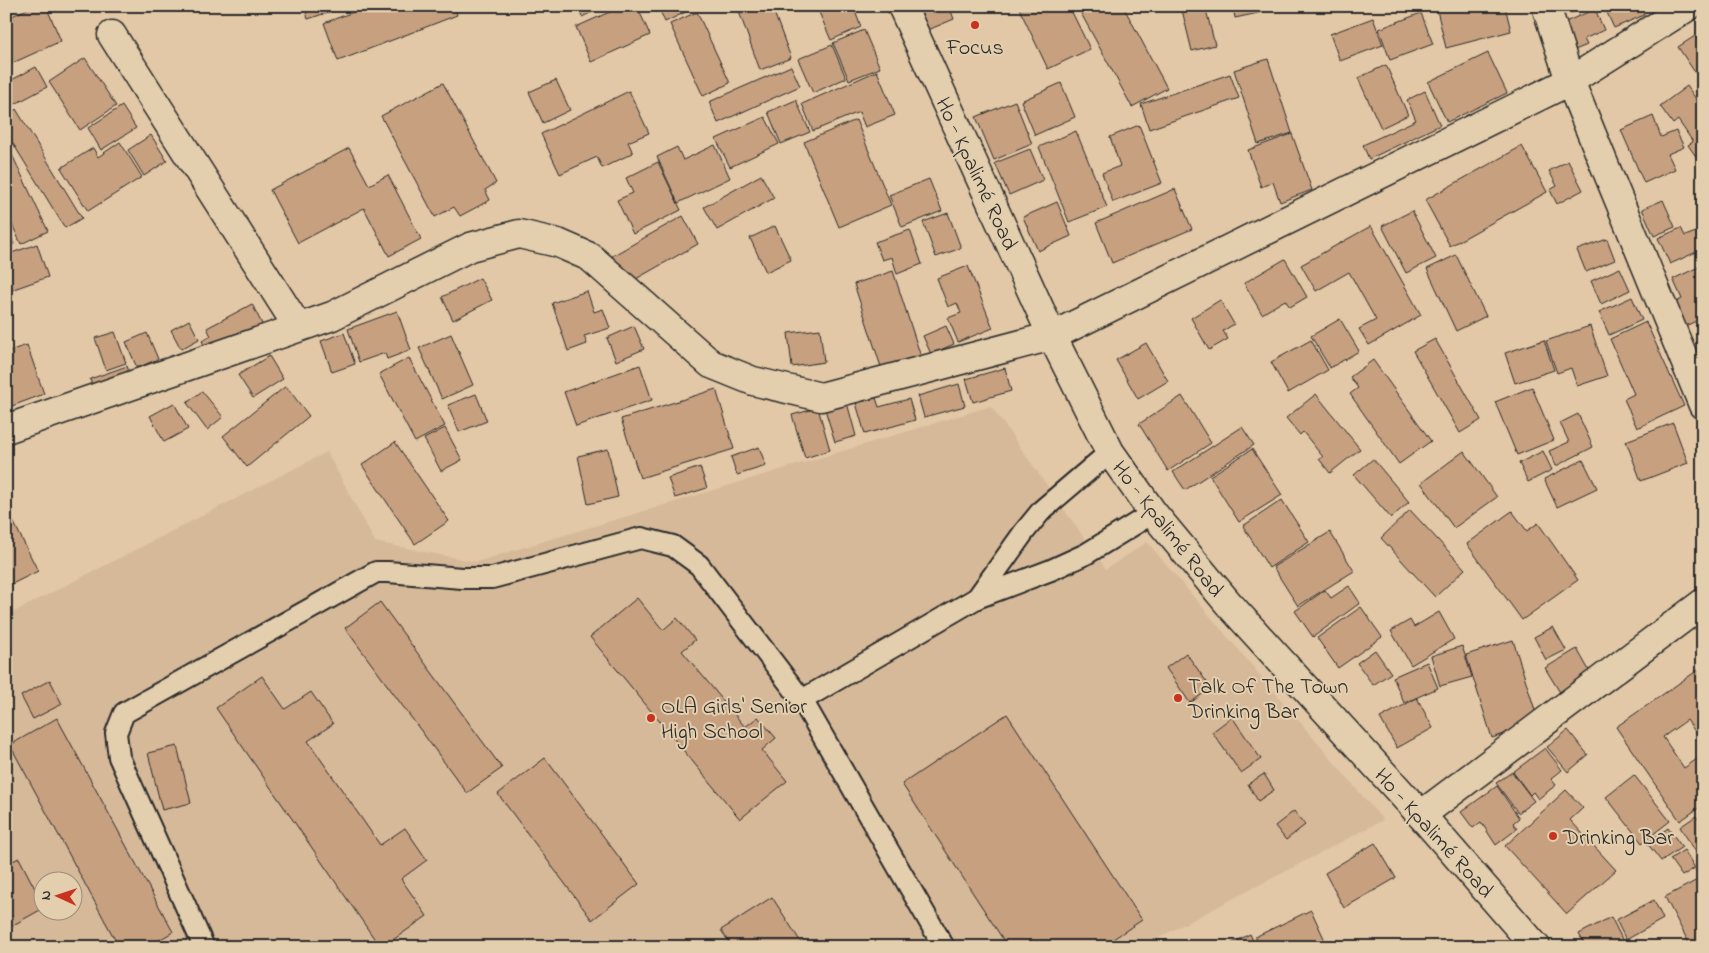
<svg xmlns="http://www.w3.org/2000/svg" width="1709" height="953" viewBox="0 0 1709 953" font-family="'Indie Flower',sans-serif">
<rect width="100%" height="100%" fill="#e2c8a6"/>
<filter id="ink" filterUnits="userSpaceOnUse"><feTurbulence type="fractalNoise" baseFrequency=".02" numOctaves="2"/><feDisplacementMap in="SourceGraphic" scale="10" xChannelSelector="R" yChannelSelector="G"/><feConvolveMatrix kernelMatrix="1 2 1 2 8 2 1 2 1" color-interpolation-filters="sRGB"/></filter>
<g filter="url(#ink)">
<path fill="#d6b999" fill-rule="evenodd" d="M991 406 1106 569 1147 542 1383 820 1141 947H6V616L327 452 375 542 476 562ZM42 880H72V910H42Z"/>
<g fill="#c7a080" stroke="#2b2b2b">
<polygon points="33,6 46,6 61,41 6,66 6,19"/>
<polygon points="304,6 341,6 341,8 308,19"/>
<polygon points="369,6 454,6 457,15 338,61 324,23"/>
<polygon points="577,6 604,6 582,17"/>
<polygon points="623,6 637,6 650,35 591,62 576,27"/>
<polygon points="658,6 698,6 665,22"/>
<polygon points="737,6 775,6 772,7 791,58 760,70"/>
<polygon points="826,6 853,6 861,27 831,40 818,10"/>
<polygon points="917,6 949,6 954,19 928,30"/>
<polygon points="1018,6 1069,6 1090,49 1048,69"/>
<polygon points="1077,6 1123,6 1167,88 1132,107"/>
<polygon points="1181,6 1205,6 1215,45 1192,51"/>
<polygon points="1233,6 1271,6 1272,10 1235,18"/>
<polygon points="1436,6 1505,6 1511,31 1446,48"/>
<polygon points="1568,6 1588,6 1571,13"/>
<polygon points="1604,6 1640,6 1644,15 1614,28"/>
<polygon points="1595,9 1604,30 1584,39 1587,45 1575,50 1563,23"/>
<polygon points="697,12 730,83 703,96 670,24"/>
<polygon points="1421,13 1433,44 1390,60 1379,29"/>
<polygon points="1373,18 1383,45 1340,61 1330,34"/>
<polygon points="864,30 880,68 849,80 833,43"/>
<polygon points="1695,36 1703,47 1703,78 1700,80 1678,47"/>
<polygon points="832,45 846,78 813,93 798,59"/>
<polygon points="1488,53 1507,93 1447,122 1428,82"/>
<polygon points="85,58 116,106 80,130 49,82"/>
<polygon points="1268,59 1292,133 1258,144 1234,70"/>
<polygon points="1386,65 1408,115 1381,128 1358,78"/>
<polygon points="791,66 800,86 718,123 709,102"/>
<polygon points="36,67 47,87 13,105 6,92 6,83"/>
<polygon points="877,71 895,115 865,127 859,112 813,131 802,104"/>
<polygon points="1230,74 1239,98 1149,129 1141,104"/>
<polygon points="556,80 570,110 543,123 529,92"/>
<polygon points="443,83 496,183 485,190 490,200 460,216 454,207 435,217 381,116"/>
<polygon points="1061,83 1075,117 1035,135 1021,101"/>
<polygon points="1687,86 1703,109 1702,165 1688,145 1693,142 1678,120 1673,124 1660,106"/>
<polygon points="629,91 649,133 628,142 633,153 602,168 597,157 560,174 541,134"/>
<polygon points="1425,91 1440,125 1369,159 1363,145 1416,120 1407,100"/>
<polygon points="796,100 810,132 781,144 768,112"/>
<polygon points="1015,101 1032,144 994,160 976,117"/>
<polygon points="122,106 136,128 101,150 88,128"/>
<polygon points="16,109 82,218 65,228 6,132 6,116"/>
<polygon points="1653,116 1661,137 1676,131 1684,147 1668,154 1675,169 1644,183 1621,130"/>
<polygon points="765,117 779,144 730,167 716,139"/>
<polygon points="856,120 891,205 839,227 804,142"/>
<polygon points="1139,125 1162,183 1113,202 1102,173 1120,166 1110,137"/>
<polygon points="1076,131 1107,207 1069,222 1039,147"/>
<polygon points="1292,134 1312,190 1280,202 1273,182 1261,187 1248,150"/>
<polygon points="151,135 167,161 144,176 128,150"/>
<polygon points="6,142 48,231 21,244 6,211"/>
<polygon points="120,142 142,177 88,211 61,168 93,148 98,157"/>
<polygon points="715,145 730,178 678,203 657,157 677,147 683,160"/>
<polygon points="1522,146 1547,192 1450,246 1425,200"/>
<polygon points="349,148 369,185 388,175 421,239 389,256 364,208 298,243 270,190"/>
<polygon points="1030,149 1043,180 1009,195 995,163"/>
<polygon points="1568,161 1583,190 1557,204 1550,190 1557,186 1549,171"/>
<polygon points="658,162 681,210 633,234 617,200 633,193 626,178"/>
<polygon points="761,175 774,198 717,230 704,207"/>
<polygon points="929,179 942,211 902,227 889,195"/>
<polygon points="1175,189 1192,229 1112,263 1096,223"/>
<polygon points="1663,200 1675,227 1654,236 1642,209"/>
<polygon points="1057,202 1071,236 1038,251 1023,217"/>
<polygon points="1412,211 1436,258 1406,273 1382,226"/>
<polygon points="948,213 961,248 936,257 923,222"/>
<polygon points="683,216 698,244 627,284 612,256"/>
<polygon points="1703,219 1703,236 1696,223"/>
<polygon points="6,226 14,244 6,248"/>
<polygon points="775,226 791,260 766,272 750,238"/>
<polygon points="1371,226 1421,315 1369,345 1359,329 1376,320 1349,272 1316,291 1301,265"/>
<polygon points="1681,228 1685,236 1696,232 1703,249 1670,264 1658,238"/>
<polygon points="910,230 922,264 897,274 892,257 882,260 875,242"/>
<polygon points="1607,239 1615,260 1586,272 1577,250"/>
<polygon points="37,244 48,277 11,290 6,275 6,255"/>
<polygon points="1456,255 1486,316 1456,331 1427,269"/>
<polygon points="1285,259 1307,297 1290,307 1285,300 1262,314 1244,283"/>
<polygon points="1703,265 1703,318 1683,327 1672,304 1682,299 1673,279"/>
<polygon points="968,266 993,328 958,342 948,318 961,313 957,303 948,307 937,278"/>
<polygon points="1620,268 1630,290 1601,304 1591,281"/>
<polygon points="893,271 922,360 883,373 854,284"/>
<polygon points="480,278 492,300 453,320 442,297"/>
<polygon points="587,291 594,312 603,309 610,328 584,336 587,344 568,351 552,303"/>
<polygon points="1632,297 1642,320 1609,335 1599,312"/>
<polygon points="1220,300 1234,324 1223,331 1228,339 1209,350 1191,318"/>
<polygon points="252,304 265,330 211,358 202,341 211,336 207,328"/>
<polygon points="397,311 411,350 387,359 385,353 359,362 348,329"/>
<polygon points="1340,319 1359,351 1330,368 1311,336"/>
<polygon points="189,320 199,339 181,349 171,330"/>
<polygon points="1646,322 1684,406 1637,428 1624,399 1634,394 1610,339"/>
<polygon points="634,326 644,349 616,361 607,338"/>
<polygon points="946,326 954,344 931,354 923,336"/>
<polygon points="1590,326 1607,376 1577,386 1571,368 1557,373 1546,341"/>
<polygon points="820,329 824,362 792,367 788,333"/>
<polygon points="115,332 126,363 106,370 95,338"/>
<polygon points="147,333 158,359 137,368 126,342"/>
<polygon points="344,333 355,364 332,372 321,341"/>
<polygon points="451,334 473,385 442,399 419,348"/>
<polygon points="1435,339 1481,420 1460,433 1413,351"/>
<polygon points="1311,340 1328,370 1288,393 1271,362"/>
<polygon points="1544,340 1554,370 1515,383 1505,353"/>
<polygon points="1146,343 1168,381 1138,399 1116,360"/>
<polygon points="27,345 44,394 12,406 6,389 6,352"/>
<polygon points="269,356 283,379 253,398 238,375"/>
<polygon points="409,358 445,426 415,442 379,374"/>
<polygon points="1373,360 1431,441 1399,464 1350,394 1358,388 1350,377"/>
<polygon points="640,365 652,400 576,426 564,392"/>
<polygon points="127,366 132,382 95,395 90,379"/>
<polygon points="1005,368 1011,391 973,402 966,379"/>
<polygon points="959,384 965,406 924,417 918,396"/>
<polygon points="286,386 309,416 247,467 223,436"/>
<polygon points="1532,387 1554,440 1517,455 1495,402"/>
<polygon points="716,389 734,449 640,478 621,419"/>
<polygon points="202,391 223,417 207,430 187,403"/>
<polygon points="476,394 487,421 459,432 448,405"/>
<polygon points="1316,394 1360,449 1330,473 1319,459 1323,457 1303,432 1300,435 1286,418"/>
<polygon points="1182,396 1211,443 1168,471 1139,424"/>
<polygon points="876,398 879,407 909,399 915,420 865,434 856,403"/>
<polygon points="846,399 856,436 835,442 824,406"/>
<polygon points="174,403 188,429 164,442 150,416"/>
<polygon points="818,408 830,450 805,458 792,415"/>
<polygon points="1578,414 1593,447 1556,466 1549,451 1569,442 1560,423"/>
<polygon points="1673,423 1688,463 1641,481 1626,441"/>
<polygon points="1242,427 1254,445 1185,490 1173,472"/>
<polygon points="445,428 462,460 441,471 424,439"/>
<polygon points="395,442 449,521 415,544 362,465"/>
<polygon points="759,447 766,466 737,475 731,457"/>
<polygon points="608,449 618,497 588,504 578,456"/>
<polygon points="1252,449 1282,495 1239,522 1210,476"/>
<polygon points="1464,451 1497,497 1454,528 1421,483"/>
<polygon points="1543,451 1552,470 1528,482 1519,463"/>
<polygon points="1373,459 1409,502 1391,518 1354,475"/>
<polygon points="1583,460 1597,488 1557,507 1544,479"/>
<polygon points="700,467 707,488 675,498 668,478"/>
<polygon points="1282,500 1309,542 1269,568 1243,526"/>
<polygon points="6,507 38,571 6,587"/>
<polygon points="1410,510 1465,569 1435,597 1381,538"/>
<polygon points="1512,511 1527,531 1538,523 1578,580 1522,620 1467,544"/>
<polygon points="1330,532 1354,571 1298,606 1273,567"/>
<polygon points="1349,586 1360,603 1313,637 1295,611 1325,590 1331,598"/>
<polygon points="637,598 663,630 677,618 695,640 682,651 745,727 758,717 776,738 762,750 787,781 740,819 590,637"/>
<polygon points="380,602 502,768 467,793 345,628"/>
<polygon points="1361,607 1382,637 1338,668 1317,638"/>
<polygon points="1439,612 1454,639 1411,665 1391,631 1410,620 1414,627"/>
<polygon points="1553,627 1566,650 1546,660 1534,637"/>
<polygon points="1513,640 1539,723 1492,738 1466,655"/>
<polygon points="1462,646 1472,677 1440,686 1431,656"/>
<polygon points="1577,649 1595,681 1564,699 1545,668"/>
<polygon points="1375,650 1391,673 1373,685 1357,663"/>
<polygon points="1186,653 1211,688 1190,703 1166,668"/>
<polygon points="1427,662 1438,688 1404,703 1393,677"/>
<polygon points="1698,670 1703,677 1703,743 1687,720 1663,737 1684,768 1703,755 1703,805 1680,821 1616,727"/>
<polygon points="262,676 285,709 311,692 333,724 308,741 380,845 405,828 427,860 401,879 427,916 383,947 380,947 216,708"/>
<polygon points="50,680 62,704 33,719 21,696"/>
<polygon points="1417,698 1433,728 1397,748 1380,718"/>
<polygon points="1007,714 1142,920 1101,947 1008,947 902,784"/>
<polygon points="1232,717 1261,759 1241,773 1212,732"/>
<polygon points="57,718 173,932 147,947 119,947 10,745"/>
<polygon points="1568,730 1588,755 1568,772 1547,747"/>
<polygon points="177,746 191,803 162,810 148,753"/>
<polygon points="1545,748 1562,770 1551,779 1556,785 1538,799 1533,792 1530,795 1513,772"/>
<polygon points="545,758 639,884 592,920 498,794"/>
<polygon points="1512,772 1534,801 1518,813 1496,783"/>
<polygon points="1264,774 1274,790 1258,801 1248,784"/>
<polygon points="1634,775 1670,821 1642,843 1606,797"/>
<polygon points="1497,786 1519,818 1513,823 1517,829 1496,845 1481,822 1473,828 1461,812"/>
<polygon points="1566,790 1583,808 1570,820 1616,870 1567,914 1505,846"/>
<polygon points="1294,811 1305,825 1286,840 1275,826"/>
<polygon points="1696,816 1703,826 1703,863 1680,827"/>
<polygon points="1668,828 1682,847 1661,861 1647,843"/>
<polygon points="1375,843 1396,878 1344,908 1325,873"/>
<polygon points="1684,850 1695,868 1682,876 1670,859"/>
<polygon points="19,858 42,902 42,909 6,929 6,864"/>
<polygon points="1703,877 1703,947 1691,947 1665,897"/>
<polygon points="772,897 804,947 732,947 721,930"/>
<polygon points="1654,900 1663,919 1626,940 1616,920"/>
<polygon points="1311,910 1328,947 1260,947 1255,937"/>
<polygon points="1611,917 1626,947 1586,947 1579,934"/>
<polygon points="1250,934 1256,947 1225,947"/>
</g>
<g fill="none" stroke-linecap="round" stroke-linejoin="round">
<g stroke="#2b2b2b" stroke-width="24">
<g id="lane">
<polyline points="977,598 1024,532 1042,510 1110,452"/>
<polyline points="802,700 977,598 1051,570 1086,554 1153,513"/>
<polyline points="204,947 119,757 116,733 124,713 376,572 388,572 462,578 492,578 641,538 673,546 699,565 802,700 944,947"/>
</g>
</g>
<g stroke="#2b2b2b" stroke-width="31">
<g id="street">
<polyline points="1546,6 1570,81 1703,405"/>
<polyline points="112,35 298,327"/>
<polyline points="6,429 332,316 470,247 519,234 558,243 590,257 711,364 753,381 821,397 1052,336 1570,81 1689,6"/>
<polyline points="1421,815 1703,603"/>
</g>
</g>
<g stroke="#2b2b2b" stroke-width="31">
<polyline id="secondary" points="902,6 1052,336 1110,452 1153,513 1228,603 1421,815 1536,947"/>
</g>
<use href="#lane" stroke="#e3cead" stroke-width="20"/>
<use href="#street" stroke="#e3cead" stroke-width="28"/>
<use href="#secondary" stroke="#e3cead" stroke-width="28"/>
</g>
</g>
<g fill="#c8321e" stroke="#e3cead" stroke-width="2">
<circle cx="975" cy="25" r="5"/>
<circle cx="1178" cy="698" r="5"/>
<circle cx="651" cy="718" r="5"/>
<circle cx="1553" cy="836" r="5"/>
</g>
<g text-anchor="middle" stroke-width="4" stroke-linejoin="round" paint-order="stroke">
<g font-size="22" fill="#2b2b2b" stroke="#e3cead" text-anchor="start">
<text x="975" y="54" text-anchor="middle">Focus</text>
<text x="1188" y="693">Talk Of The Town<tspan x="1188" dy="25">Drinking Bar</tspan></text>
<text x="661" y="713">OLA Girls' Senior<tspan x="661" dy="25">High School</tspan></text>
<text x="1563" y="844">Drinking Bar</text>
</g>
<g font-size="22" fill="#2b2b2b" stroke="#e3cead">
<text transform="translate(978 173) rotate(65)" y="8">Ho - Kpalimé Road</text>
<text transform="translate(1169 528) rotate(52)" y="8">Ho - Kpalimé Road</text>
<text transform="translate(1435 832) rotate(48)" y="8">Ho - Kpalimé Road</text>
</g>
</g>
<rect width="1709" height="953" fill="none" stroke="#e3cead" stroke-width="25"/>
<rect x="12" y="12" width="1684" height="928" fill="none" stroke="#2b2b2b" stroke-width="2" filter="url(#ink)"/>
<g transform="translate(58 896) rotate(273)"><circle r="24" fill="#e3cead" stroke="#998d79"/>
<path d="M0-4L9 19L0 12L-9 19Z" fill="#c8321e"/>
<text y="-8" font-size="14" font-weight="bold" text-anchor="middle" fill="#2b2b2b">N</text>
</g>
</svg>
